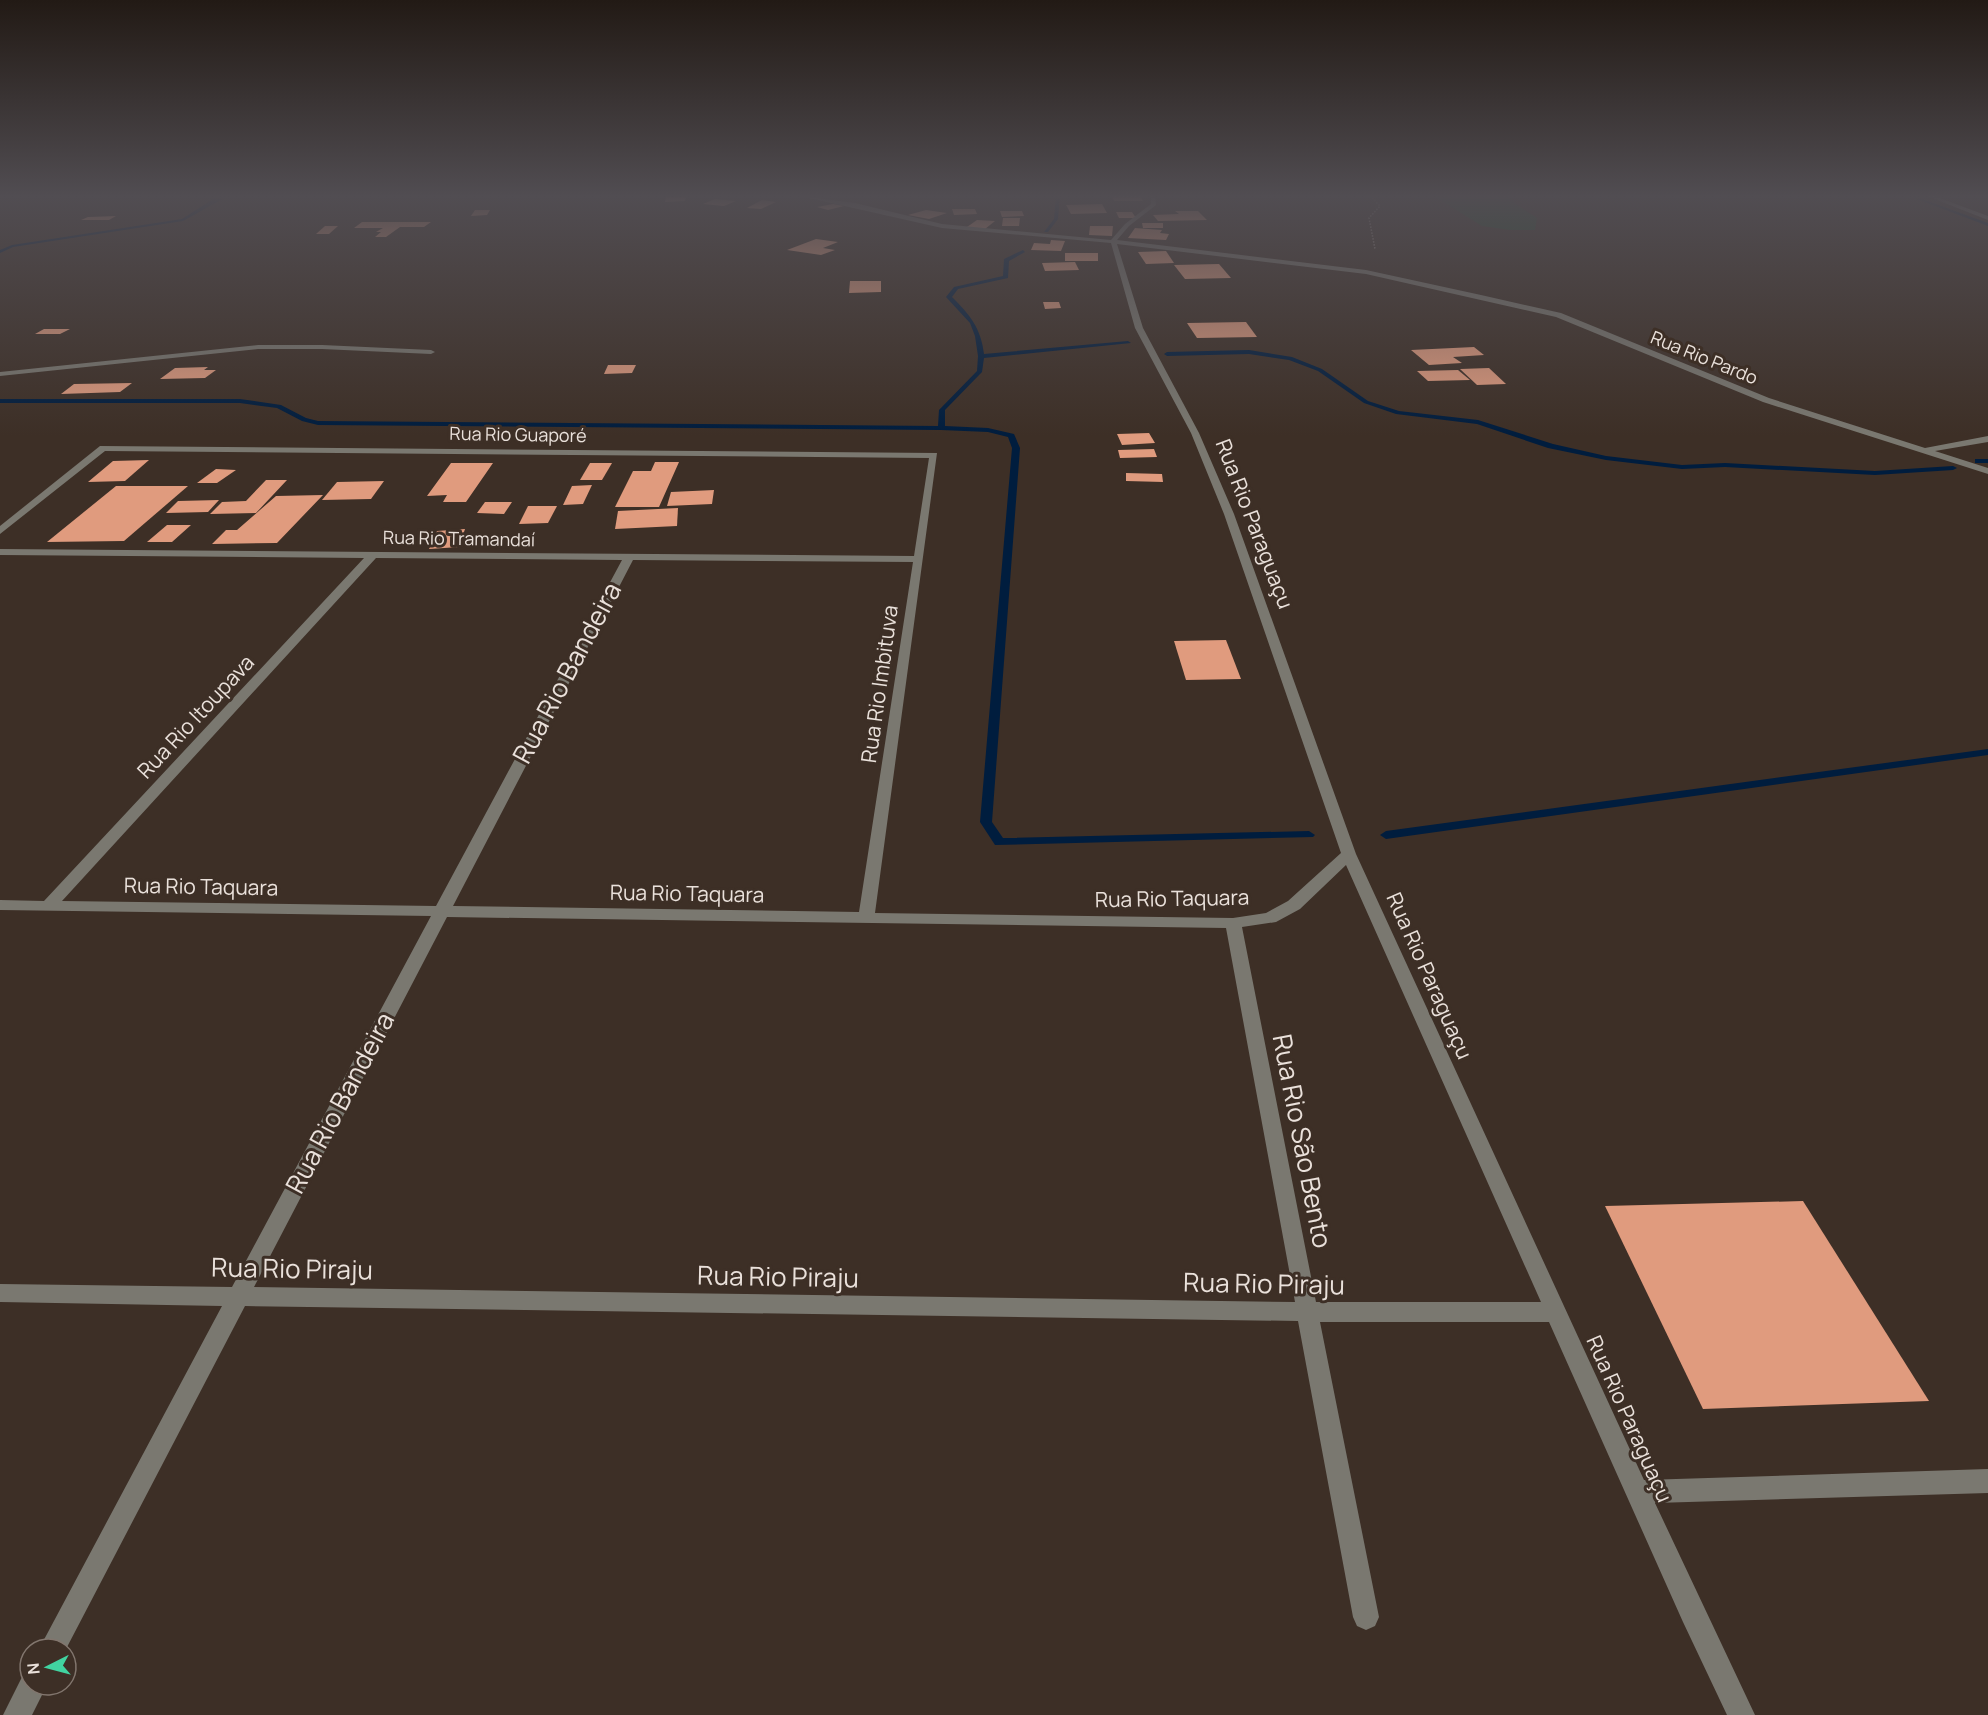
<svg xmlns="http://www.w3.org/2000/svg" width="1988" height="1715" viewBox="0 0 1988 1715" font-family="Manrope,sans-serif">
<rect width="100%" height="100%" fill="#3d2f26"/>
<polygon fill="#1e492b" points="1434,196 1508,196 1517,205 1537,218 1535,230 1510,230 1482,226"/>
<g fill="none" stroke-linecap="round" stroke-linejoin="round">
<g fill="#001d3e" fill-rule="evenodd">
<polygon points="223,196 228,196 183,221 13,247 0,253 0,250 12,245 182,219 213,199"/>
<polygon points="1056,196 1060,196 1058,219 1048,232 1044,232 1054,219"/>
<polygon points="1909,196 1914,196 1988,223 1988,226"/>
<path d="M1023 250 1025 252 1009 261 1008 278 958 289 952 297C970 315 981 328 984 354L1128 341 1131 343 984 358 982 372 945 410V426L988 428 1014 434 1020 448 992 822 1003 838 1309 831 1315 835 1313 837 995 845 980 822 1012 448 1008 437 988 432 941 430 318 425 302 421 277 408 240 403H0V399H240L281 405 306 418 318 421 938 426 939 410 977 371 978 356 975 336 970 323 946 297 954 287 1003 276 1004 259Z"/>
<polygon points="1249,350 1292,357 1322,369 1368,401 1399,411 1478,420 1553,444 1606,456 1682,465 1725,463 1875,471 1953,466 1957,468 1953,470 1875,475 1725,467 1682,469 1606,460 1548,448 1477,424 1396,414 1364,403 1318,371 1289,360 1249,354 1167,356 1164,354 1167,352"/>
<rect x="1975" y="459" width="13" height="4"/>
<polygon points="1988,749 1988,755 1386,839 1380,835 1386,831"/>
</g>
</g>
<g fill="#e09b7e">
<polygon points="1112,196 1140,196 1143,201 1114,201"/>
<polygon points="666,197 686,197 685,201 665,202"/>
<polygon points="715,199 736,201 724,206 703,204"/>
<polygon points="762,200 776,202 761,209 747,208"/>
<polygon points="833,204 844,206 828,210 817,207"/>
<polygon points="1102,204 1107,213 1071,214 1066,205"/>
<polygon points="952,209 975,209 977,214 954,215"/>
<polygon points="475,210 490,210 487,215 471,216"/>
<polygon points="926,210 947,213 929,219 908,215"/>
<polygon points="1000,211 1022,211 1024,216 1002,217"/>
<polygon points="1175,211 1198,211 1207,220 1158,221 1153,215 1179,214"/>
<polygon points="1116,212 1132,212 1136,218 1119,218"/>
<polygon points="116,216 109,220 81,220 88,217"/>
<polygon points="1003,218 1020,218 1019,226 1002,226"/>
<polygon points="977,220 995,221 985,229 967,227"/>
<polygon points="362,222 431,222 424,227 400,227 386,237 375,237 381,232 376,232 383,228 354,228"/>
<polygon points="1142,223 1163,223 1163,228 1143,228"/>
<polygon points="325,226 338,226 329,234 316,234"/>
<polygon points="1090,226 1113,226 1112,236 1089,235"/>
<polygon points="1135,228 1162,230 1160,233 1169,234 1166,240 1128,238"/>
<polygon points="816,239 838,242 823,248 835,250 821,255 787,250"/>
<polygon points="1051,240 1065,241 1061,251 1031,250 1034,243 1050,244"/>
<polygon points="1166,251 1174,263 1146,264 1138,252"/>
<rect x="1065" y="253" width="33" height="8"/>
<polygon points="1075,262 1079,270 1045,271 1042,263"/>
<polygon points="1219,264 1231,278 1185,279 1174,265"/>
<polygon points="850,281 881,281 881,292 849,293"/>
<polygon points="1043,302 1059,302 1061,308 1045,309"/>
<polygon points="1246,322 1257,337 1197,338 1187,323"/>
<polygon points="44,329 70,329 60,334 35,334"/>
<polygon points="1474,347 1484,355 1453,357 1462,363 1429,365 1411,350"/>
<polygon points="608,365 636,365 632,373 604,374"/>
<polygon points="208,367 204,370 216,370 205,378 160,379 175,368"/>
<polygon points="1489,368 1506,384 1477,385 1460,369"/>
<polygon points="1458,370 1470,380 1428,381 1417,371"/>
<polygon points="132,383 120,392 61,394 74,384"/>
<polygon points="1149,433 1155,443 1122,445 1117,434"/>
<polygon points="1154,449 1157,457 1120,458 1118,450"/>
<polygon points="149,460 125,481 88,482 113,461"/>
<polygon points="655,462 679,462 659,507 615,507 633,471 651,471"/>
<polygon points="451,463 493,463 466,502 443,502 447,495 427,496"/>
<polygon points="590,463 612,463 602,480 580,480"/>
<polygon points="216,469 236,470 217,483 197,483"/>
<polygon points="1126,473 1162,474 1163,482 1126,481"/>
<polygon points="266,480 287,480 256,513 210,514 222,502 246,501"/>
<polygon points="384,481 371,499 322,500 337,482"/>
<polygon points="592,485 583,504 563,505 572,486"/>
<polygon points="116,486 188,486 124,541 47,542"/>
<polygon points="714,490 712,504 667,506 671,492"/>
<polygon points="323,495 277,543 212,544 226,530 237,530 276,496"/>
<polygon points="219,500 208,512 166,513 178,501"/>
<polygon points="485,502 512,502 504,514 477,513"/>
<polygon points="528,506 557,506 548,523 519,524"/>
<polygon points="678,508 677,526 615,529 618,511"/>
<polygon points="167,525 191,525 172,542 147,542"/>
<polygon points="465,529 459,547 429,549 437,531"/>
<polygon points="1226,640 1241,679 1186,680 1174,641"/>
<polygon points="1803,1201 1929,1401 1703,1409 1605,1206"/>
</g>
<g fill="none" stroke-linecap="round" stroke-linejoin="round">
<polyline stroke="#998d86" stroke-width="1.5" stroke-dasharray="1.5 1.5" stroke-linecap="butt" points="1370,196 1380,206 1369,218 1375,249"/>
<g fill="#7a7870" fill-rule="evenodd">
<path d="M800 196 855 203 942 224 1111 240 1125 224 1151 204V196H1155L1156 205 1129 226 1117 240 1366 270 1481 295 1561 313 1769 398 1925 448 1988 436V442L1935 451 1988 468V474L1763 402 1556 317 1366 274 1117 244 1143 328 1199 433 1234 514 1356 854 1644 1480 1988 1469V1493L1655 1503 1755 1715H1727L1683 1622 1549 1322H1320L1379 1617 1375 1626 1366 1630 1357 1626 1353 1617 1298 1321 245 1306 66 1649H39L222 1306 0 1302V1284L232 1287 431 916 0 910V900L44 901 364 558 0 555V549L914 556 929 458 105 451 0 534V526L100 446 937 453 875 913 1233 918 1266 913 1288 901 1341 853 1224 514 1191 433 1135 328 1111 243 942 228ZM376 558 622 560 436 906 62 901ZM633 560 913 562 859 912 453 906ZM1346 865 1541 1302H1316L1242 927 1276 922 1300 909ZM447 917 1226 928 1295 1302 254 1287Z"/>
<polygon points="1927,196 1934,196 1988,216 1988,220"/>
<polygon points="258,345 322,345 431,350 435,352 431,354 322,349 258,349 0,376 0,372"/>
<polygon points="30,1673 30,1685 47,1685 32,1715 3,1715 23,1675"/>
</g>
</g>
<linearGradient id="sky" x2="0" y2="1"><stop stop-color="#221a15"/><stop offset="0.45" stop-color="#514d52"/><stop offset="1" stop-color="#514d52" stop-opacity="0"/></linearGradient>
<rect width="1988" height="436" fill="url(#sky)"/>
<g text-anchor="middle" stroke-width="6" stroke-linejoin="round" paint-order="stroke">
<g font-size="18" fill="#eae1db" stroke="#3d2f26">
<text transform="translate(1704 358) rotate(22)" y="6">Rua Rio Pardo</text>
<text transform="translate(518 435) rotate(1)" y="6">Rua Rio Guaporé</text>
<text transform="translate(459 539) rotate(1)" y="6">Rua Rio Tramandaí</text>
</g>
<g font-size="21" fill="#eae1db" stroke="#3d2f26">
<text transform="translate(1254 524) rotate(69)" y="7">Rua Rio Paraguaçu</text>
<text transform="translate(880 684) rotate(-82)" y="7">Rua Rio Imbituva</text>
<text transform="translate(196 717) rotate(-47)" y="7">Rua Rio Itoupava</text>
<text transform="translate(201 887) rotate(1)" y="7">Rua Rio Taquara</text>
<text transform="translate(687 894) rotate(1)" y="7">Rua Rio Taquara</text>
<text transform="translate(1172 899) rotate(-1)" y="7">Rua Rio Taquara</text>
<text transform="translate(1429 976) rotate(66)" y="7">Rua Rio Paraguaçu</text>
<text transform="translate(1629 1419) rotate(66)" y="7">Rua Rio Paraguaçu</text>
</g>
<g font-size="26" fill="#eae1db" stroke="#3d2f26">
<text transform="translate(567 673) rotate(-62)" y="9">Rua Rio Bandeira</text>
<text transform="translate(340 1103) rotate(-62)" y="9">Rua Rio Bandeira</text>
<text transform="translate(1302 1141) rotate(79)" y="9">Rua Rio São Bento</text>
<text transform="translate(292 1269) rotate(1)" y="9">Rua Rio Piraju</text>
<text transform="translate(778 1277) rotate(1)" y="9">Rua Rio Piraju</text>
<text transform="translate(1264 1284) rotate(1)" y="9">Rua Rio Piraju</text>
</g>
</g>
<g transform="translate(48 1667) rotate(264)"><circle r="28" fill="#3d2f26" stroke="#82766e" stroke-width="1.5"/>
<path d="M0-4.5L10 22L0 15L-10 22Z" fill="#41d4a1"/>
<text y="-9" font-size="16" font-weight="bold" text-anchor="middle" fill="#eae1db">N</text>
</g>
</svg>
